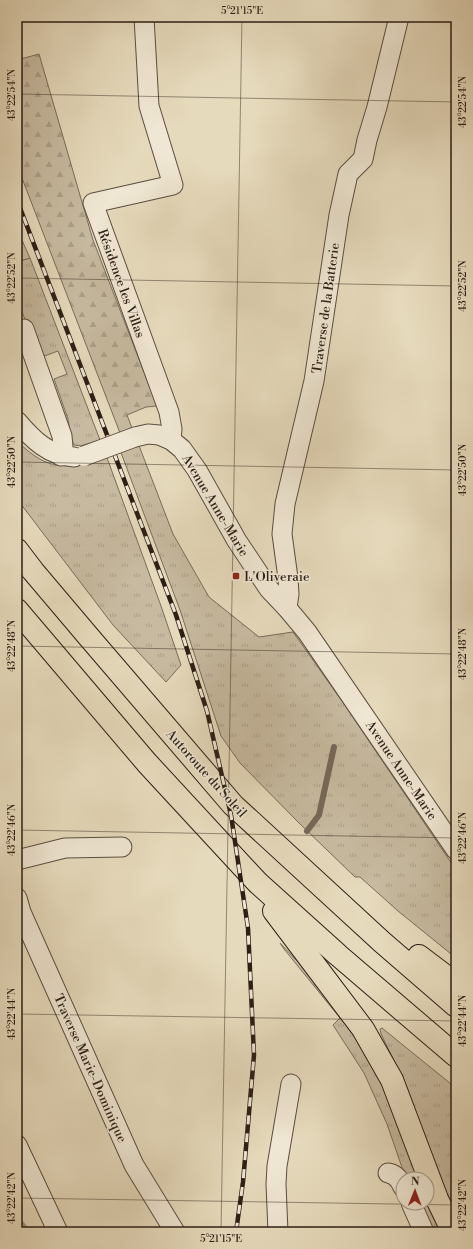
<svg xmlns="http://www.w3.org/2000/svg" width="473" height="1249" viewBox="0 0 473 1249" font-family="'Libre Bodoni',serif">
<defs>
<pattern id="grass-tufts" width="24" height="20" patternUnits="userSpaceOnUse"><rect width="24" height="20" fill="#c7baa0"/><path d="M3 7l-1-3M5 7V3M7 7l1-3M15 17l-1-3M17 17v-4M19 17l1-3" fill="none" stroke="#ab9f89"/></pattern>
<pattern id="forest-firs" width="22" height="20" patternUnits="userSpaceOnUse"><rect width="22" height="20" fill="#c7baa0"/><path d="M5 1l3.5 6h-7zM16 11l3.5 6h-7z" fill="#ab9f89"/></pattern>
</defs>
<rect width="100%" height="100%" fill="#e6dabc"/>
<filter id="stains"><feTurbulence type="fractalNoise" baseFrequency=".005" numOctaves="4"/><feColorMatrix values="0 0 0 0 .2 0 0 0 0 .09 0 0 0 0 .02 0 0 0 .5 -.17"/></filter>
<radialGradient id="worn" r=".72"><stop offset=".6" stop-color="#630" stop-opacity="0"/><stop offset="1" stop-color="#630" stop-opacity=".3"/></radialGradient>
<g fill="url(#grass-tufts)" stroke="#7a6c5b">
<polygon points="30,258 100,440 80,446 74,445 71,438 68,419 54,379 67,374 58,351 39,358 17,298 17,262"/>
<path d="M17 441C50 473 65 469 106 455L161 606 181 665 166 682 113 625 17 499Z"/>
<polygon points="138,443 173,534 209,597 259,637 293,632 344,704 456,870 456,958 398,911 360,877 355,877 299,823 240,763 221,736 180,610 120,450"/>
<polygon points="280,943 318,983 343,1015 386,1092 418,1179 406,1179 387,1124 364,1073 333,1025 340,1018 284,949"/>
<polygon points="382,1028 456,1088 456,1213 444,1189 406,1085 381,1034 380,1029"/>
<polygon points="414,1203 427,1203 443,1232 429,1232"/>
</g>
<g fill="url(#forest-firs)" stroke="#7a6c5b">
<polygon points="39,54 93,240 157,406 146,407 127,415 132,428 120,433 17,165 17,60"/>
<polygon points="17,229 30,258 17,262"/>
</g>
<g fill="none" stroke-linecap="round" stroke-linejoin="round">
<polyline stroke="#766858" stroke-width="6" points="307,831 319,815 334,747"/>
<polyline stroke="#a79a84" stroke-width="21" points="17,1230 18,1232"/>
<g stroke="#5b4d40" stroke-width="21">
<g id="street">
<polyline points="144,17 149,106 173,185 93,203 169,412 172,429 171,440"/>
<polyline points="24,329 62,436 63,447 61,456"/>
<path d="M17 421C32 439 49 456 74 457"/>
<polyline points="135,437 148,434 159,435 171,440 182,449 197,470 237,541 269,589 287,608 307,632 456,850"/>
<polyline points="287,608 289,594 288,578 282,534 285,504 314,381 339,215 348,174 363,159 367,140 377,107 399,17"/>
<polyline points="17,860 65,848 122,847"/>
<polyline points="17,898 21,912 134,1165 175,1232"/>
<polyline points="17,1145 58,1232"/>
<path d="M388 1173C396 1174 400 1180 403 1187"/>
<polyline points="411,1203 424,1232"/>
<polyline points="278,1232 276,1184 277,1166 291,1084"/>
</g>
</g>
<g stroke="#2d1e16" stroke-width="24">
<g id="highway">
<polyline points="17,550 33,571 88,636 233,805 382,942 456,1006"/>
<polyline points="17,610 147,763 258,883 338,955 456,1056"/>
<polyline points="274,911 363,1029 392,1080 437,1199 453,1232"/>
<polyline points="419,956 456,984"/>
</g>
</g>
<use href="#street" stroke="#efe7d3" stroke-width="19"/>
<use href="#highway" stroke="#e6dabc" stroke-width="22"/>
<g stroke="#2d1e16" stroke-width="4.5">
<polyline id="rail" points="17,200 176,615 207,711 231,815 248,928 254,1055 243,1182 236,1232"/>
</g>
<use href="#rail" stroke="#efe7d3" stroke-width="3" stroke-dasharray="9" stroke-linecap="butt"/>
<g stroke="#5b4d40" stroke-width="21" stroke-linecap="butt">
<polyline id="street-bridge" points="84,456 135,437"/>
</g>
<use href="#street-bridge" stroke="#efe7d3" stroke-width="19"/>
</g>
<path fill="none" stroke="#2d1e16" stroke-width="1" stroke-opacity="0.45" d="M17 94 456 102M17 278 456 286M17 462 456 470M17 646 456 654M17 830 456 838M17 1014 456 1021M17 1198 456 1205M221 1232 242 17"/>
<rect fill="#8f2418" stroke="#efe7d3" stroke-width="1.5" x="232" y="572" width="8" height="8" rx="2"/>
<g text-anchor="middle" stroke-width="3" stroke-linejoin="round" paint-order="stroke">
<g font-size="13" fill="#2d1e16" stroke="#efe7d3">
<text transform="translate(122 283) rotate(70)" y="5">Résidence les Villas</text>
<text transform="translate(325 308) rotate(-82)" y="5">Traverse de la Batterie</text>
<text transform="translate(216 505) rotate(59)" y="5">Avenue Anne-Marie</text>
<text transform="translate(402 770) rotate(56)" y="5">Avenue Anne-Marie</text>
<text transform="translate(207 773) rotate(48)" y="5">Autoroute du Soleil</text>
<text transform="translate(91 1068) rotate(66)" y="5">Traverse Marie-Dominique</text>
</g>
<g font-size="13" fill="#2d1e16" stroke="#efe7d3" text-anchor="start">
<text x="244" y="581">L'Oliveraie</text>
</g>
</g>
<rect width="473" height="1249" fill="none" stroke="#e6dabc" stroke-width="44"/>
<g transform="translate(415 1191) rotate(1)"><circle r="19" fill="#efe7d3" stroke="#a19787"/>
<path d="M0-3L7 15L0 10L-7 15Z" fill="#8f2418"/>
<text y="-6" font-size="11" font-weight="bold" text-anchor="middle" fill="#2d1e16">N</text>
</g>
<rect x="22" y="22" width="429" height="1205" fill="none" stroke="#2d1e16" stroke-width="1.5"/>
<g font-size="10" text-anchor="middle" fill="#2d1e16">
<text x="242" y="14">5°21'15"E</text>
<text transform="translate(11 95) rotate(-90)" y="4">43°22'54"N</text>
<text transform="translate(462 102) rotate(-90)" y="4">43°22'54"N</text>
<text transform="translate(11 278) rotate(-90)" y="4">43°22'52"N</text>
<text transform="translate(462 286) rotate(-90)" y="4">43°22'52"N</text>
<text transform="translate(11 462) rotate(-90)" y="4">43°22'50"N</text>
<text transform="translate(462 470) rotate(-90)" y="4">43°22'50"N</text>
<text transform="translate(11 646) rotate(-90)" y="4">43°22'48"N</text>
<text transform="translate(462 654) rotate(-90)" y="4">43°22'48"N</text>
<text transform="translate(11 830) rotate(-90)" y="4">43°22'46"N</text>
<text transform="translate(462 838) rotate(-90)" y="4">43°22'46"N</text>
<text transform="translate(11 1014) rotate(-90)" y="4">43°22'44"N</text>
<text transform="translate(462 1021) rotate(-90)" y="4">43°22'44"N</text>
<text transform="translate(11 1198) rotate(-90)" y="4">43°22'42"N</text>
<text transform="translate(462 1205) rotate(-90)" y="4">43°22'42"N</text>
<text x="221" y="1242">5°21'15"E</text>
</g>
<rect width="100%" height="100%" filter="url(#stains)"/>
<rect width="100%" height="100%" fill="url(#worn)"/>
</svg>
